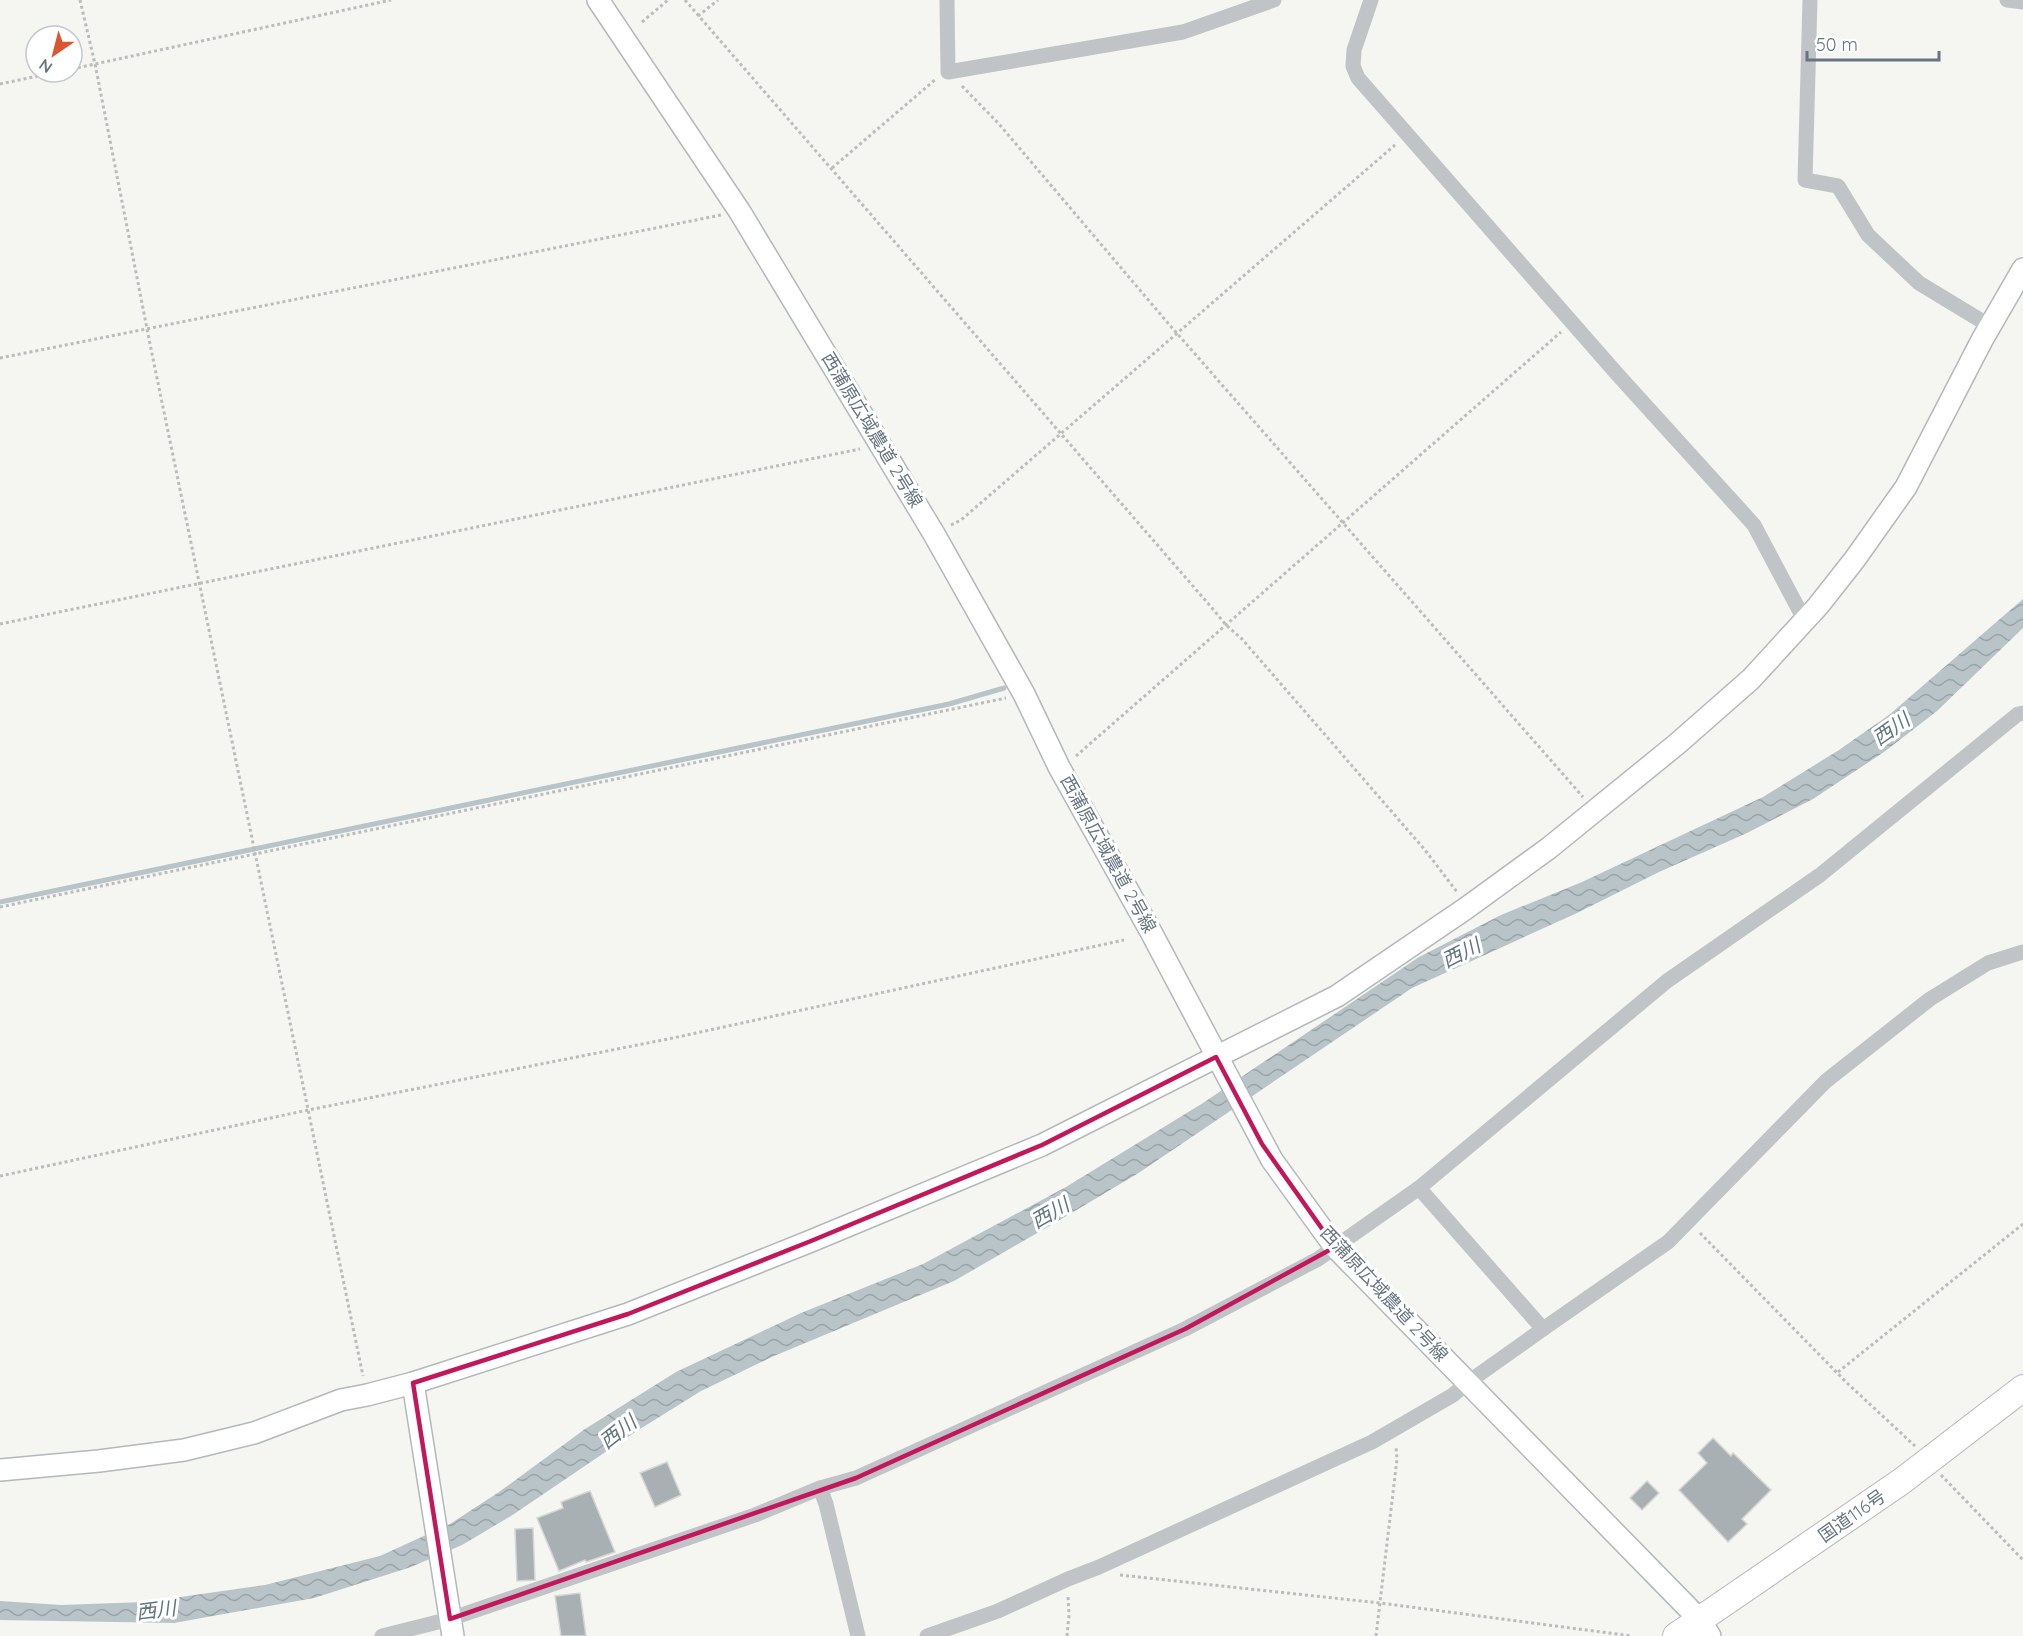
<svg xmlns="http://www.w3.org/2000/svg" width="2023" height="1636" viewBox="0 0 2023 1636" font-family="Quicksand,'Noto Sans JP',sans-serif">
<defs>
<pattern id="water-waves" width="16" height="10" patternUnits="userSpaceOnUse" patternTransform="scale(1.5)"><rect width="16" height="10" fill="#b8c4c8"/><path d="M0 5q4-4 8 0t8 0" fill="none" stroke="#99a4a8"/></pattern>
</defs>
<rect width="100%" height="100%" fill="#f5f5f2"/>
<polygon fill="url(#water-waves)" points="2023,599 2023,628 1937,711 1884,752 1813,799 1747,833 1659,872 1577,913 1412,988 1137,1174 1058,1221 954,1281 774,1356 701,1391 632,1434 511,1516 462,1545 411,1567 314,1598 174,1623 0,1620 0,1601 61,1605 145,1602 265,1585 380,1556 450,1524 499,1492 585,1429 676,1372 801,1313 923,1264 1066,1187 1203,1103 1419,957 1501,915 1582,882 1763,797 1839,750 1889,715"/>
<g fill="none" stroke-linecap="round" stroke-linejoin="round">
<polyline stroke="#b8c4c8" stroke-width="5" points="0,902 949,704 1004,688"/>
</g>
<g fill="#a8b0b4" stroke="#d6d6d4" stroke-width="1.5">
<polygon points="1713,1438 1731,1456 1733,1453 1771,1490 1742,1519 1747,1524 1728,1542 1679,1490 1707,1463 1698,1453"/>
<polygon points="667,1462 681,1495 655,1507 640,1473"/>
<polygon points="1647,1481 1659,1493 1642,1510 1630,1498"/>
<polygon points="590,1491 615,1552 586,1562 585,1560 559,1571 537,1518 563,1508 561,1502"/>
<polygon points="533,1528 535,1580 517,1581 515,1529"/>
<polygon points="580,1593 586,1636 561,1636 555,1596"/>
</g>
<g fill="none" stroke-linecap="round" stroke-linejoin="round">
<g stroke="#b3b8bb" stroke-width="24">
<g id="secondary">
<polyline points="598,0 740,212 934,534 1024,694 1059,767 1151,932 1272,1160 1335,1247 1700,1620 1710,1636"/>
<polyline points="413,1383 453,1636"/>
<polyline points="0,1470 99,1461 184,1450 254,1433 341,1400 367,1395 413,1383 628,1314 811,1241 1042,1145 1337,996 1465,909 1549,848 1677,744 1751,679 1818,606 1855,559 1906,487 1982,340 2023,269"/>
</g>
</g>
<g stroke="#b5b8bb" stroke-width="28">
<polyline id="highway" points="1676,1636 1902,1481 2023,1388"/>
</g>
<g stroke="#babcbe" stroke-width="3" stroke-dasharray="3 3" stroke-linecap="butt">
<polyline points="80,0 95,64 151,349 363,1376"/>
<polyline points="685,0 1212,608 1226,625 1242,639 1425,850 1457,892"/>
<polyline points="698,16 718,0"/>
<polyline points="642,22 668,0"/>
<polyline points="72,69 391,0"/>
<polyline points="0,84 57,72"/>
<polyline points="962,86 999,124 1167,322 1583,797"/>
<polyline points="832,168 936,79"/>
<polyline points="0,358 721,215"/>
<polyline points="951,525 961,520 1395,145"/>
<polyline points="0,624 860,449"/>
<polyline points="1076,756 1561,332"/>
<polyline points="0,907 1006,698"/>
<polyline points="0,1176 308,1110 673,1038 1124,940"/>
<polyline points="1700,1233 1847,1383 1915,1446"/>
<polyline points="1838,1372 2023,1224"/>
<polyline points="1941,1475 2023,1560"/>
<polyline points="1120,1575 1380,1603 1632,1636"/>
<polyline points="1067,1636 1069,1615 1068,1596"/>
<polyline points="1376,1636 1397,1459 1396,1447"/>
</g>
<g stroke="#c0c4c7" stroke-width="15">
<polyline points="947,0 948,72 1183,32 1274,0"/>
<polyline points="1371,0 1354,50 1353,66 1358,78 1618,375 1754,525 1805,621"/>
<polyline points="1810,0 1805,180 1838,186 1868,235 1919,283 1990,326"/>
<polyline points="2007,0 2023,2"/>
<polyline points="1419,1188 1543,1329"/>
<polyline points="820,1488 826,1504 858,1636"/>
<polyline points="382,1636 450,1619 755,1515 820,1488 856,1478 1185,1329 1318,1259 1419,1188 1667,981 1820,875 2018,714 2023,713"/>
<polyline points="927,1636 998,1611 1068,1579 1099,1567 1372,1442 1453,1395 1467,1383 1543,1329 1668,1242 1826,1081 1930,999 1988,963 2023,952"/>
</g>
<use href="#secondary" stroke="#fff" stroke-width="21"/>
<use href="#highway" stroke="#fff" stroke-width="26"/>
</g>
<path fill="none" stroke="#c2185b" stroke-width="4.5" stroke-linejoin="round" d="M1216 1057 1262 1144 1335 1247 1185 1329 856 1478 450 1619 413 1383 628 1314 811 1241 1042 1145Z"/>
<g text-anchor="middle" stroke-width="6" stroke-linejoin="round" paint-order="stroke">
<g font-size="18" fill="#667581" stroke="#fff">
<text transform="translate(872 430) rotate(59)" y="6">西蒲原広域農道 2号線</text>
<text transform="translate(1108 854) rotate(61)" y="6">西蒲原広域農道 2号線</text>
<text transform="translate(1384 1294) rotate(47)" y="6">西蒲原広域農道 2号線</text>
<text transform="translate(1852 1516) rotate(-35)" y="6">国道116号</text>
</g>
<g font-size="20" font-style="italic" fill="#61777f" stroke="#fff">
<text transform="translate(1891 729) rotate(-35)" y="7">西川</text>
<text transform="translate(1461 953) rotate(-27)" y="7">西川</text>
<text transform="translate(1050 1213) rotate(-30)" y="7">西川</text>
<text transform="translate(618 1432) rotate(-38)" y="7">西川</text>
<text transform="translate(156 1610) rotate(-7)" y="7">西川</text>
</g>
</g>
<g transform="translate(54 54) rotate(215)"><circle r="28" fill="#ffffff" stroke="#c2c8cd" stroke-width="1.5"/>
<path d="M0-4.5L10 22L0 15L-10 22Z" fill="#da562d"/>
<text y="-9" font-size="16" font-weight="bold" text-anchor="middle" fill="#667581">N</text>
</g>
<path d="M1807 51v9h132v-9" fill="none" stroke="#667581" stroke-width="3"/>
<text x="1816" y="51" font-size="18" fill="#667581" stroke="#ffffff" stroke-width="4.5" paint-order="stroke">50 m</text>
</svg>
